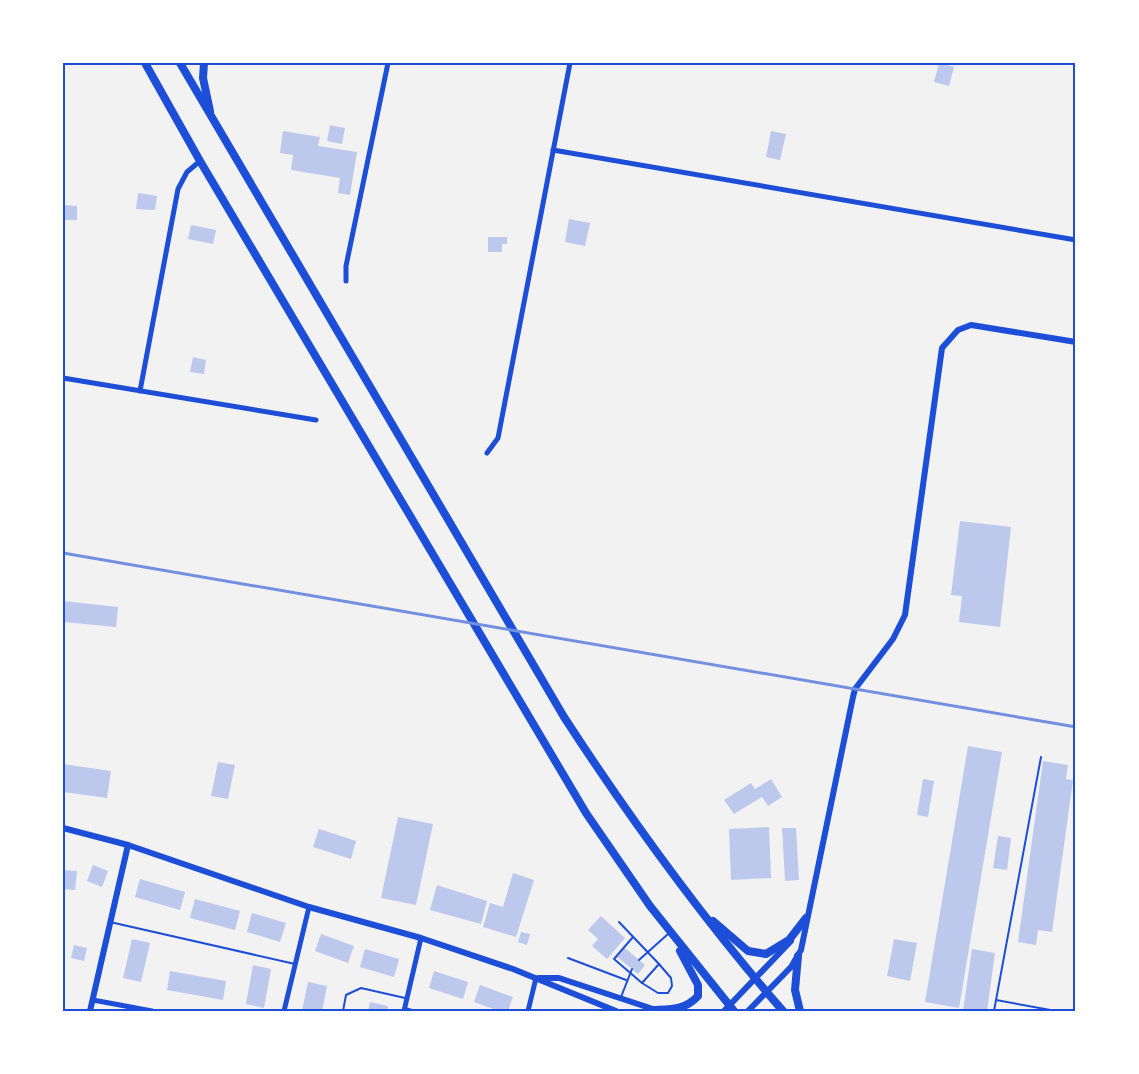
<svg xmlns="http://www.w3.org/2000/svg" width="1139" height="1074" viewBox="0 0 1139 1074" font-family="Quicksand,sans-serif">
<rect width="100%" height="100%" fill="#f2f2f2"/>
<g fill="#bdc9ec">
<polygon points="939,63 954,67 949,86 934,82"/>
<polygon points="330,125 345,128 342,144 327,141"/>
<polygon points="283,131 320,137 318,146 357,152 350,195 338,193 340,178 291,170 293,155 280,153"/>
<polygon points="771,131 786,134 780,160 766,157"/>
<polygon points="138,193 157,196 155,210 136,209"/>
<polygon points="64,205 77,206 77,220 63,220"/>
<polygon points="569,219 590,223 585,246 565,242"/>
<polygon points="191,225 216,230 213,244 188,239"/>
<polygon points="488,237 507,237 507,244 502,244 502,252 488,252"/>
<polygon points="193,357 206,360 204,374 190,372"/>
<polygon points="960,521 1011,527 1000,627 959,622 962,596 951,595"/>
<polygon points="63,601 118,607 116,627 63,622"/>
<polygon points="968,746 1002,752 959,1008 925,1002"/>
<polygon points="1043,761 1068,765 1066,779 1073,780 1052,932 1038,930 1036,945 1018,942"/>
<polygon points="218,762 235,765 228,799 211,796"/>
<polygon points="63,764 111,771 107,798 63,792"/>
<polygon points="771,779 782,797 768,806 762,797 734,814 724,800 751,783 755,789"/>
<polygon points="923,779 934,781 928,817 917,815"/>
<polygon points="398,817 433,824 416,905 381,898"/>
<polygon points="769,827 771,878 731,880 729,829"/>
<polygon points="782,828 796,828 799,880 785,881"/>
<polygon points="319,829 356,841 351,859 313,847"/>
<polygon points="998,836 1011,838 1007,870 993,868"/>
<polygon points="93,865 108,871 102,887 87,881"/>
<polygon points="63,870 77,871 75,890 63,889"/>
<polygon points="513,873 534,880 516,937 483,927 490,903 503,907"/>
<polygon points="140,879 185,892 180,910 135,897"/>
<polygon points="437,885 487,901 481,924 430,910"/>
<polygon points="195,899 240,911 235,930 190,918"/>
<polygon points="252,913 286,923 280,942 247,932"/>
<polygon points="601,916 625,938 607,959 592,946 598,939 588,930"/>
<polygon points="521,932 530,934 527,945 518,942"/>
<polygon points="321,934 354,946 348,963 315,951"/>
<polygon points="132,939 150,943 141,982 123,978"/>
<polygon points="894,939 917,943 910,981 887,976"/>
<polygon points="74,945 87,948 84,961 71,958"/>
<polygon points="625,948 645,965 638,974 617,957"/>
<polygon points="365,949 399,959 394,977 360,967"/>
<polygon points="972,949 995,953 987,1011 963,1011"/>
<polygon points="253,965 271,969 264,1008 246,1004"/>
<polygon points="170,971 226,981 223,1000 167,990"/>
<polygon points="434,971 468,982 463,999 429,988"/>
<polygon points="308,982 327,986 322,1011 302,1011"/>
<polygon points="480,985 513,997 508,1011 499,1011 474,1002"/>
<polygon points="370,1002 388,1006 387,1011 368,1011"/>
</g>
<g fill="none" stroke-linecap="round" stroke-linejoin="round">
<g stroke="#1d4ed8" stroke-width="2">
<polyline points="110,922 295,964"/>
<polyline points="619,922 659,964 642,983 614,959 633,937"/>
<polyline points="568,958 626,980"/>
<polyline points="639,960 668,934"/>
<polyline points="642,983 658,993 668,993 672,986 671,978 659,964"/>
<polyline points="621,997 632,969"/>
<polyline points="996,1000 1056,1011"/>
<polyline points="405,1008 416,1011"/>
<polyline points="343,1011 346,995 361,988 405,998"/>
<polyline points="994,1011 1041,757"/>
</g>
<g stroke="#1d4ed8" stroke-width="5">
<polyline points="553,150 1076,240"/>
<polyline points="346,281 346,266 388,63"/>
<polyline points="63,378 316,420"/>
<polyline points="140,391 178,189 187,172 200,161"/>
<polyline points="487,453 498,438 570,63"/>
<polyline points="93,1000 152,1011"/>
<polyline points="284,1011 309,907"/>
<polyline points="404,1011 421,938"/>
<polyline points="528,1011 536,978"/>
</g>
<g stroke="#1d4ed8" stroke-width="6">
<polyline points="63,828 128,845 309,907 421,938 513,969 616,1011"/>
<polyline points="539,978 559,978 656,1010"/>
<polyline points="90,1011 128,845"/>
<polyline points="724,1011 791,941"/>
<polyline points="748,1011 791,967 801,950 853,697 855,689 893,639 905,615 942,348 958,330 971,325 1076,342"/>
</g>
<g stroke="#1d4ed8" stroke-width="8">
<polyline points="145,63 200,161 586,813 650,906 734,1011"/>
<path d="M180 63 564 717C631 820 702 918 783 1011"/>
<polyline points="204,63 203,78 210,111"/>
<polyline points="713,921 748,951 766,954 789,940 806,918"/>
<polyline points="798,956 795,990 800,1011"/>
<path d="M653 1010C672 1009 685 1010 698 996V985L680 951"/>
</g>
<polyline stroke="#7290e2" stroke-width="3" points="63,553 1076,727"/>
</g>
<rect width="1139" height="1074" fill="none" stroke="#ffffff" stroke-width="129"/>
<rect x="64" y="64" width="1010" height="946" fill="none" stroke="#1d4ed8" stroke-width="2"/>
</svg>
